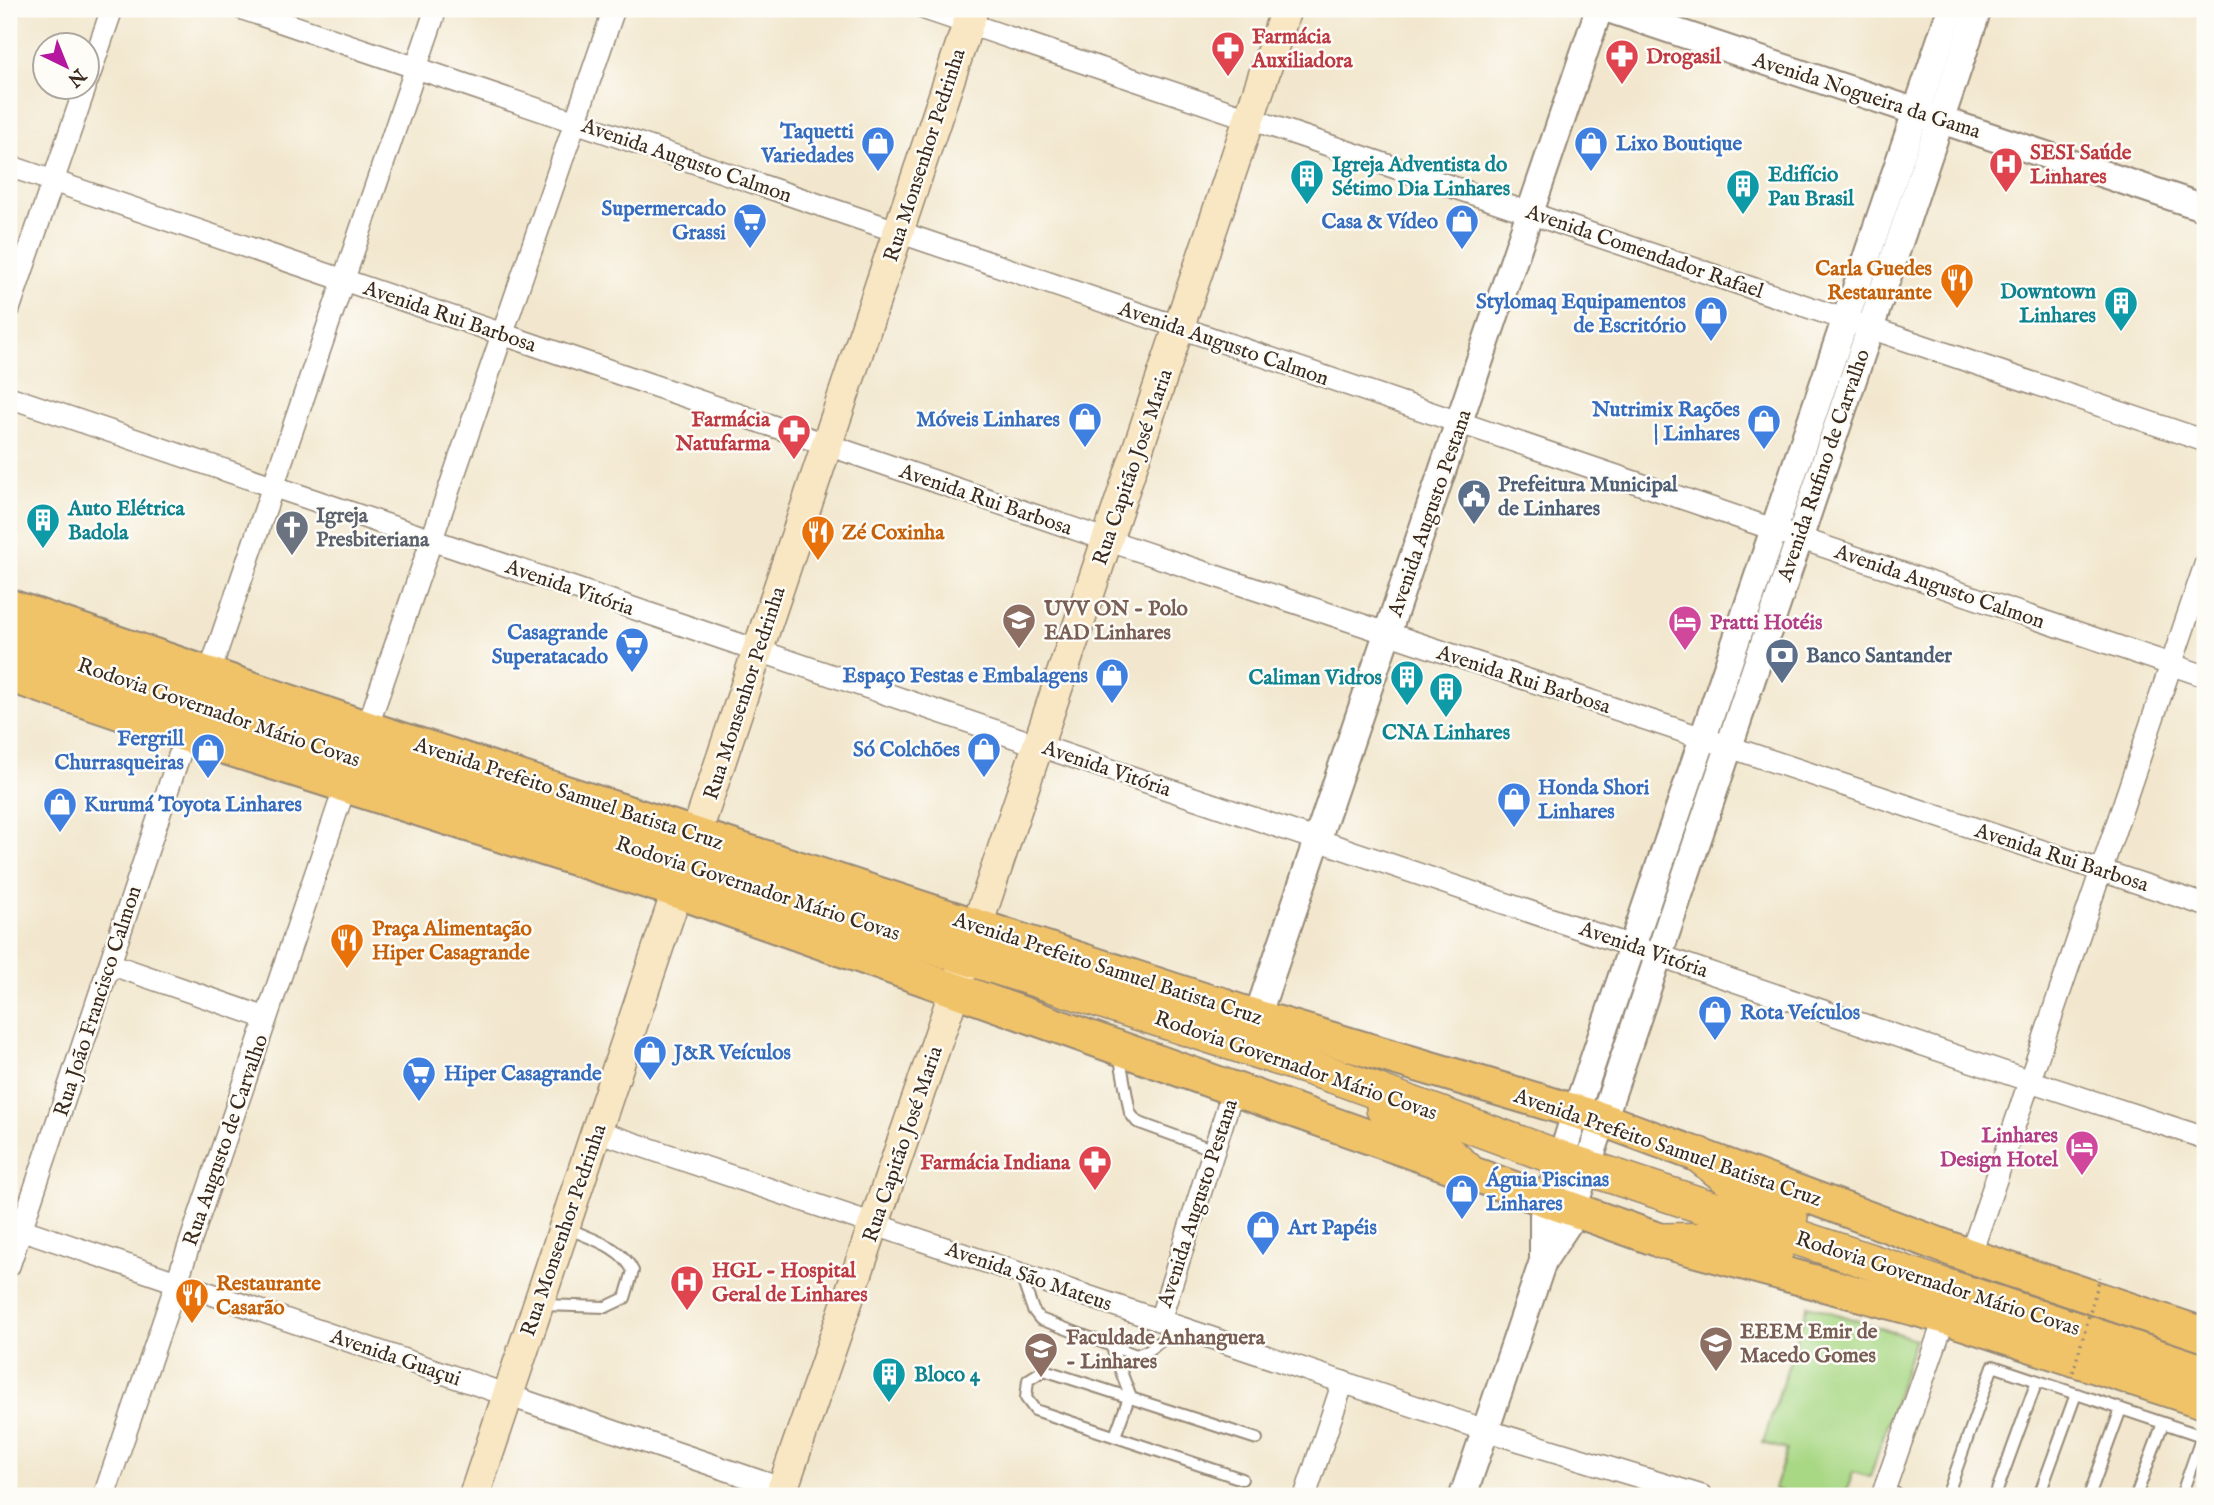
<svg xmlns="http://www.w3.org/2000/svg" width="2214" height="1505" viewBox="0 0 2214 1505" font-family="'IM FELL English',serif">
<rect width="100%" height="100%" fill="#fdfcf7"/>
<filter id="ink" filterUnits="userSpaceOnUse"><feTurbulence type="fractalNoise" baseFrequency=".0143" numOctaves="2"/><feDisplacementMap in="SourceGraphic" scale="14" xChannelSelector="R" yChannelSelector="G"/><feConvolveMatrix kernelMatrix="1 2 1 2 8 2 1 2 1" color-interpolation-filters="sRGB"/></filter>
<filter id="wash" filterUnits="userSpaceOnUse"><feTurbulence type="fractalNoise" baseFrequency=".00686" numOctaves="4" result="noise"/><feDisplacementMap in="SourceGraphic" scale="28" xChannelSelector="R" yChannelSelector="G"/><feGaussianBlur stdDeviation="1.57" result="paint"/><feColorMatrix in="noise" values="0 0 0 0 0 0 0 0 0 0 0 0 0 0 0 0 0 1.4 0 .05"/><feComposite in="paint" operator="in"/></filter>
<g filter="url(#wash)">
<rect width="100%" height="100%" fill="#f2e7ce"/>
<polygon fill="#a9d885" stroke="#728152" stroke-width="2" points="1808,1305 1915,1339 1870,1477 1853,1472 1845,1496 1797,1496 1774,1489 1787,1450 1763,1443"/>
</g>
<g filter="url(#ink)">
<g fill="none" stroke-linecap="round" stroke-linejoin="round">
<g stroke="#968876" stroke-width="14">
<g id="service">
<polyline points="1119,1053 1130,1113 1137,1122 1214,1150"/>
<polyline points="1020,1273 1033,1310 1040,1319 1136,1355 1147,1351 1180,1327"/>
<path d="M543 1305 606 1307 625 1298 633 1271C621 1246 591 1239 567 1228"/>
<polyline points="1112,1348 1130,1395 1115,1436"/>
<polyline points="1242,1479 1035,1410 1026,1398 1028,1380 1044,1370 1257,1439"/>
<polyline points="1885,1490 1903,1496"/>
<polyline points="1947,1496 1993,1366 2205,1437"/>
<polyline points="1995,1496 2037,1381"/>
<polyline points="2039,1496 2076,1394"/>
<polyline points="2089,1496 2121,1409"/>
<polyline points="2136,1496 2163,1423"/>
<polyline points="2181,1496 2202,1436"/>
</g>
</g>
<g stroke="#968876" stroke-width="24">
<g id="minor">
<polyline points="243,9 2205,676"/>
<polyline points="925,9 2205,441"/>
<polyline points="88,79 112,9"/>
<polyline points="9,166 1107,540 2205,905"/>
<polyline points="9,309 85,88"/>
<polyline points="9,397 2030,1081 2205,1138"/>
<polyline points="209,674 436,9"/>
<polyline points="367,728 614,9"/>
<polyline points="110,964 266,1018"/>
<polyline points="597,1131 1485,1430 1702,1496"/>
<polyline points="9,1225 783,1489"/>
<polyline points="1970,1256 2205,565"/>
<polyline points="9,1266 186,735"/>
<polyline points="1160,1320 1234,1087"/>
<polyline points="104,1496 346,784"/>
<polyline points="1305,1496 1343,1382"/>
<polyline points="1882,1496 1945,1317"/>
</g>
</g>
<g stroke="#968876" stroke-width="30">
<g id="tertiary">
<polyline points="1608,9 2205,208"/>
<polyline points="1257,1017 1599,9"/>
<polyline points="1543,1261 1543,1216 1576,1111 1951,9"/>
<polyline points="1463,1496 1543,1261 1567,1225 1573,1209 1978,9"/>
</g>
</g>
<g stroke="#968876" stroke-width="33">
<g id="secondary">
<polyline points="474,1496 973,9"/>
<polyline points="780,1496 977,926 1286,9"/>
</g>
</g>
<g stroke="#968876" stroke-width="37">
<g id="primary">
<polyline points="9,606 367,728 1257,1017 1601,1119 1970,1256 2205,1335"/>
<polyline points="9,675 186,735 677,891 1662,1241 1945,1317 2205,1402"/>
</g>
</g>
<g stroke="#968876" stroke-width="38">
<g id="trunk">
<polyline points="9,640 417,779 1335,1076 1562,1159 2205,1373"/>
<polyline points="455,804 499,832"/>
<polyline points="1219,1004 1287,1044"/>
<polyline points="1384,1109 1420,1130 1465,1168"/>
<polyline points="1699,1155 1755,1199 1790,1217"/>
<polyline points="1662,1241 1733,1240 1777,1248"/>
</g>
</g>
<use href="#service" stroke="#fff" stroke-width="10"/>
<use href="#minor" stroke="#fff" stroke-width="21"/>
<use href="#tertiary" stroke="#fff" stroke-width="26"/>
<use href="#secondary" stroke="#f9e7c3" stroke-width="30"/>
<use href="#primary" stroke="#f1c369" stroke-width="33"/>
<use href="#trunk" stroke="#f1c369" stroke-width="35"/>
<polyline stroke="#968876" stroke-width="3.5" stroke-dasharray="2 5" stroke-linecap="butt" points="2073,1372 2100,1277"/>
</g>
</g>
<defs>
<g id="pharmacy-pin" transform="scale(1.75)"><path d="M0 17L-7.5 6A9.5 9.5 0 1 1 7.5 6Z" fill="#e0444e" stroke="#fdfcf7"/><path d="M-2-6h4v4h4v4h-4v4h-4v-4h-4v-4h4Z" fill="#fff"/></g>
<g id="shop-pin" transform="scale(1.75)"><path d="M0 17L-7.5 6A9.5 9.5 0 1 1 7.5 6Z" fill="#3f7fe0" stroke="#fdfcf7"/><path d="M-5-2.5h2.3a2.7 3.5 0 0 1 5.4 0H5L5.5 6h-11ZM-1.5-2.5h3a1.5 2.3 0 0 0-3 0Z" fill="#fff"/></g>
<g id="hospital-pin" transform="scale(1.75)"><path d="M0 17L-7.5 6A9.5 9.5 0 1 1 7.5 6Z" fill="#e0444e" stroke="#fdfcf7"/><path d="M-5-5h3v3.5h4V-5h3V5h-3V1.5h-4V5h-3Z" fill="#fff"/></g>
<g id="building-pin" transform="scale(1.75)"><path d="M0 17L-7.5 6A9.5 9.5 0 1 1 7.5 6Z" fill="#0f9aa8" stroke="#fdfcf7"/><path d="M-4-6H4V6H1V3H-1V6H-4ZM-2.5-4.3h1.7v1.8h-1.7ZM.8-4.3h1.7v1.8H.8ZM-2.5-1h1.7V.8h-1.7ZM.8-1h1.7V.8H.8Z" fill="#fff"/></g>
<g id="supermarket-pin" transform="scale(1.75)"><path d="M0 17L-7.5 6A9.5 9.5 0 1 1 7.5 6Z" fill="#3f7fe0" stroke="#fdfcf7"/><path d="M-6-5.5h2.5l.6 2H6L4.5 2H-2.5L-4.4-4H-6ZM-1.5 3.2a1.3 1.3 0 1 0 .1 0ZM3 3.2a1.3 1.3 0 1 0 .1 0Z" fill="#fff"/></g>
<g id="restaurant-pin" transform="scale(1.75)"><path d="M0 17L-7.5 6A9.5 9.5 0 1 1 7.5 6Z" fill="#e8710a" stroke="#fdfcf7"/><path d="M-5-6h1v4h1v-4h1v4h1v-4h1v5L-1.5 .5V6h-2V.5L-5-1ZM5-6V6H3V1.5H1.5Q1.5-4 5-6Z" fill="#fff"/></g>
<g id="civic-pin" transform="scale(1.75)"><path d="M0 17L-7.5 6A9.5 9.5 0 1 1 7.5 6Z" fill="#5c6f8a" stroke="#fdfcf7"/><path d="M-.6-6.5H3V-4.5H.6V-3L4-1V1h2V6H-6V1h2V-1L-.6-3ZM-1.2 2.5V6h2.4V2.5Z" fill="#fff"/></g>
<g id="church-pin" transform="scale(1.75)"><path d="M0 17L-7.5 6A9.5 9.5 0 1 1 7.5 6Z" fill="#6b7280" stroke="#fdfcf7"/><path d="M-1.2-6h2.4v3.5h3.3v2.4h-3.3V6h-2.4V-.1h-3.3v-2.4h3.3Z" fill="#fff"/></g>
<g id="university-pin" transform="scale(1.75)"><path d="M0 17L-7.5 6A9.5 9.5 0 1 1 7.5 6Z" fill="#8d6e63" stroke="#fdfcf7"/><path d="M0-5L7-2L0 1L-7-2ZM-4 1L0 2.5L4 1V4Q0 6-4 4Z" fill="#fff"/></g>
<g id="hotel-pin" transform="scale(1.75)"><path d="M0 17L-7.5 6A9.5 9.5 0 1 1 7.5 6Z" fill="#d1479c" stroke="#fdfcf7"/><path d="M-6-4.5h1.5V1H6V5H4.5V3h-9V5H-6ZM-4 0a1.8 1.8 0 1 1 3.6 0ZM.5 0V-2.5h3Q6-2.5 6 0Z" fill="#fff"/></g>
<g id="bank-pin" transform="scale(1.75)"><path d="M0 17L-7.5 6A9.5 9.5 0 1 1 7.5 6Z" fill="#5c6f8a" stroke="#fdfcf7"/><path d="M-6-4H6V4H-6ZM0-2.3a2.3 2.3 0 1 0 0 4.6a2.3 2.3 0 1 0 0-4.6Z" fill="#fff"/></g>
<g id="school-pin" transform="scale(1.75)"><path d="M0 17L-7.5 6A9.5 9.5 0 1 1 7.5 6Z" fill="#8d6e63" stroke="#fdfcf7"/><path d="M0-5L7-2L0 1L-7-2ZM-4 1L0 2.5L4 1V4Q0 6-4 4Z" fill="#fff"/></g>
</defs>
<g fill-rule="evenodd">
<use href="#pharmacy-pin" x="1228" y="48"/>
<use href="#pharmacy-pin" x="1622" y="56"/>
<use href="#shop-pin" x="878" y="143"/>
<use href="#shop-pin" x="1591" y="143"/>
<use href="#hospital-pin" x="2006" y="164"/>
<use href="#building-pin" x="1307" y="176"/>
<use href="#building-pin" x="1743" y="186"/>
<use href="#supermarket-pin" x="750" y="220"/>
<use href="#shop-pin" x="1462" y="221"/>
<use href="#restaurant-pin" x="1957" y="280"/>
<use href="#building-pin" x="2121" y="303"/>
<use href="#shop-pin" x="1711" y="313"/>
<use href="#shop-pin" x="1085" y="419"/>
<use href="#shop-pin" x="1764" y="421"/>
<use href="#pharmacy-pin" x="794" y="431"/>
<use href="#civic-pin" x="1474" y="496"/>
<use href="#building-pin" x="43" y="520"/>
<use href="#church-pin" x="292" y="527"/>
<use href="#restaurant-pin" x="818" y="532"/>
<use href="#university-pin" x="1019" y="620"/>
<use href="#hotel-pin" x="1685" y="622"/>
<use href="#supermarket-pin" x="632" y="644"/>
<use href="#bank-pin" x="1782" y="655"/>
<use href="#shop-pin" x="1112" y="675"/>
<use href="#building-pin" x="1407" y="677"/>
<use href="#building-pin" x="1446" y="689"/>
<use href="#shop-pin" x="984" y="749"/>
<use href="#shop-pin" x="208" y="750"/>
<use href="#shop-pin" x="1514" y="799"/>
<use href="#shop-pin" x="60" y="804"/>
<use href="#restaurant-pin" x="347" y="940"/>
<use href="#shop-pin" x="1715" y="1012"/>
<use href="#shop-pin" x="650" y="1052"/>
<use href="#supermarket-pin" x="419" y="1073"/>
<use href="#hotel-pin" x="2082" y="1147"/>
<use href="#pharmacy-pin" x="1095" y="1162"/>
<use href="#shop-pin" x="1462" y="1191"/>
<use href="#shop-pin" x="1263" y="1227"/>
<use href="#hospital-pin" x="687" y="1282"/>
<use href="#restaurant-pin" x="192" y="1295"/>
<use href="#school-pin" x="1716" y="1343"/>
<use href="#university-pin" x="1041" y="1349"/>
<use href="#building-pin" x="889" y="1374"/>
</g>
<g text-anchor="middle" stroke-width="5" stroke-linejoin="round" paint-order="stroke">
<g font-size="21" font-weight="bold" fill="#be3a42" stroke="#fdfcf7" text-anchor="start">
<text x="1252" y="43">Farmácia<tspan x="1252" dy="24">Auxiliadora</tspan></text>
<text x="1646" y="63">Drogasil</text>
<text x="2030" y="159">SESI Saúde<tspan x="2030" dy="24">Linhares</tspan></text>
<text x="770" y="426" text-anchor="end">Farmácia<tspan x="770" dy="24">Natufarma</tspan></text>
<text x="1070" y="1169" text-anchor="end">Farmácia Indiana</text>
<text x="712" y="1277">HGL - Hospital<tspan x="712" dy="24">Geral de Linhares</tspan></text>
</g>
<g font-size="21" fill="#3b2a1e" stroke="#fdfcf7">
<text transform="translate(1867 95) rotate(18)" y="7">Avenida Nogueira da Gama</text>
<text transform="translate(924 155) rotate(-72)" y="7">Rua Monsenhor Pedrinha</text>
<text transform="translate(687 160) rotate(19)" y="7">Avenida Augusto Calmon</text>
<text transform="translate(1645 251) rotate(19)" y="7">Avenida Comendador Rafael</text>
<text transform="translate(450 316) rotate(19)" y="7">Avenida Rui Barbosa</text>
<text transform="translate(1224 343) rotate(19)" y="7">Avenida Augusto Calmon</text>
<text transform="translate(1823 465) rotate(-71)" y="7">Avenida Rufino de Carvalho</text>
<text transform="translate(1132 467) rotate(-71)" y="7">Rua Capitão José Maria</text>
<text transform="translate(986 499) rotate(19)" y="7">Avenida Rui Barbosa</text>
<text transform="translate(1429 513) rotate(-71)" y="7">Avenida Augusto Pestana</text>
<text transform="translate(1940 586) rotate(19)" y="7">Avenida Augusto Calmon</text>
<text transform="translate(570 587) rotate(19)" y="7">Avenida Vitória</text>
<text transform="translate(1524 679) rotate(18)" y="7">Avenida Rui Barbosa</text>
<text transform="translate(744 693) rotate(-72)" y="7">Rua Monsenhor Pedrinha</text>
<text transform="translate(219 712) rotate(19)" y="7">Rodovia Governador Mário Covas</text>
<text transform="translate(1107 768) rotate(19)" y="7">Avenida Vitória</text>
<text transform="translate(569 793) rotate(18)" y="7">Avenida Prefeito Samuel Batista Cruz</text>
<text transform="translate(2062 857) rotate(18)" y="7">Avenida Rui Barbosa</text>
<text transform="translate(758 888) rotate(18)" y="7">Rodovia Governador Mário Covas</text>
<text transform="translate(1644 949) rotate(19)" y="7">Avenida Vitória</text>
<text transform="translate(1108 968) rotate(18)" y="7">Avenida Prefeito Samuel Batista Cruz</text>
<text transform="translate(97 1001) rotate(-72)" y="7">Rua João Francisco Calmon</text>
<text transform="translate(1296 1065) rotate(19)" y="7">Rodovia Governador Mário Covas</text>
<text transform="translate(225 1140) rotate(-71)" y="7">Rua Augusto de Carvalho</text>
<text transform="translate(902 1144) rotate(-71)" y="7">Rua Capitão José Maria</text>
<text transform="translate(1668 1147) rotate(19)" y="7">Avenida Prefeito Samuel Batista Cruz</text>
<text transform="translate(1197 1203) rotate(-72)" y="7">Avenida Augusto Pestana</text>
<text transform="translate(563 1230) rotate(-71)" y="7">Rua Monsenhor Pedrinha</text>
<text transform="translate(1029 1276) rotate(19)" y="7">Avenida São Mateus</text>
<text transform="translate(1938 1283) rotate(18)" y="7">Rodovia Governador Mário Covas</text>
<text transform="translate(396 1357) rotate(19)" y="7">Avenida Guaçui</text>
</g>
<g font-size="21" font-weight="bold" fill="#366cbe" stroke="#fdfcf7" text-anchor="end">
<text x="854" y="138">Taquetti<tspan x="854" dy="24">Variedades</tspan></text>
<text x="1616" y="150" text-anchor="start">Lixo Boutique</text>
<text x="726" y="215">Supermercado<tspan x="726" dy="24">Grassi</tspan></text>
<text x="1438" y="228">Casa &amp; Vídeo</text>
<text x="1686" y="308">Stylomaq Equipamentos<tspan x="1686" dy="24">de Escritório</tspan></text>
<text x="1740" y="416">Nutrimix Rações<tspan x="1740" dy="24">| Linhares</tspan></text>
<text x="1060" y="426">Móveis Linhares</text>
<text x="608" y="639">Casagrande<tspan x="608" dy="24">Superatacado</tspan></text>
<text x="1088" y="682">Espaço Festas e Embalagens</text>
<text x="184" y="745">Fergrill<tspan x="184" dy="24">Churrasqueiras</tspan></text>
<text x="960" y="756">Só Colchões</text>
<text x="1538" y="794" text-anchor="start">Honda Shori<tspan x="1538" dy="24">Linhares</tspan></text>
<text x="84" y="811" text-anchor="start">Kurumá Toyota Linhares</text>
<text x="1740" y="1019" text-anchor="start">Rota Veículos</text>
<text x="674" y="1059" text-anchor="start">J&amp;R Veículos</text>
<text x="444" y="1080" text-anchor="start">Hiper Casagrande</text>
<text x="1486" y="1186" text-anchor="start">Águia Piscinas<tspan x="1486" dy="24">Linhares</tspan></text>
<text x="1288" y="1234" text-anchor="start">Art Papéis</text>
</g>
<g font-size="21" font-weight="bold" fill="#0d838f" stroke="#fdfcf7" text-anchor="start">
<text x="1332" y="171">Igreja Adventista do<tspan x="1332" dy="24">Sétimo Dia Linhares</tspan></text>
<text x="1768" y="181">Edifício<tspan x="1768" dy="24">Pau Brasil</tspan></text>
<text x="2096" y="298" text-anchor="end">Downtown<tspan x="2096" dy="24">Linhares</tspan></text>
<text x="68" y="515">Auto Elétrica<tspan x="68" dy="24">Badola</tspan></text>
<text x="1382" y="684" text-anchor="end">Caliman Vidros</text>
<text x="1446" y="739" text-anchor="middle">CNA Linhares</text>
<text x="914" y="1381">Bloco 4</text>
</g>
<g font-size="21" font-weight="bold" fill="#c56008" stroke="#fdfcf7" text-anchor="start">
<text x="1932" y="275" text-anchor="end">Carla Guedes<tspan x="1932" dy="24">Restaurante</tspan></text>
<text x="842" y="539">Zé Coxinha</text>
<text x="372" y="935">Praça Alimentação<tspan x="372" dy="24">Hiper Casagrande</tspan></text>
<text x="216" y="1290">Restaurante<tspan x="216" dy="24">Casarão</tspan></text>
</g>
<g font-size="21" font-weight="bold" fill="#4e5e75" stroke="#fdfcf7" text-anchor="start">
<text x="1498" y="491">Prefeitura Municipal<tspan x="1498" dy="24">de Linhares</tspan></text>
<text x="1806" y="662">Banco Santander</text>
</g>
<g font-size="21" font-weight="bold" fill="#5b616d" stroke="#fdfcf7" text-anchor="start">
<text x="316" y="522">Igreja<tspan x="316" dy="24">Presbiteriana</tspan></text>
</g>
<g font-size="21" font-weight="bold" fill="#785e54" stroke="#fdfcf7" text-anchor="start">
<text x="1044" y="615">UVV ON - Polo<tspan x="1044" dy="24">EAD Linhares</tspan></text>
<text x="1740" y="1338">EEEM Emir de<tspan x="1740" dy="24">Macedo Gomes</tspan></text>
<text x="1066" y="1344">Faculdade Anhanguera<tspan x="1066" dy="24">- Linhares</tspan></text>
</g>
<g font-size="21" font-weight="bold" fill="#b23c85" stroke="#fdfcf7" text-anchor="start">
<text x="1710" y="629">Pratti Hotéis</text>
<text x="2058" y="1142" text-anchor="end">Linhares<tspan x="2058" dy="24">Design Hotel</tspan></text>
</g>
</g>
<rect width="2214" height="1505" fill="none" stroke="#fdfcf7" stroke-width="35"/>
<g transform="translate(66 66) rotate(137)"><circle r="33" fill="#fdfcf7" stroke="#afa8a0" stroke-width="2"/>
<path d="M0-5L12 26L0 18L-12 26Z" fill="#b5179e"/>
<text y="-10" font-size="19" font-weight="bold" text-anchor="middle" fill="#3b2a1e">N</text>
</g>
</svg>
